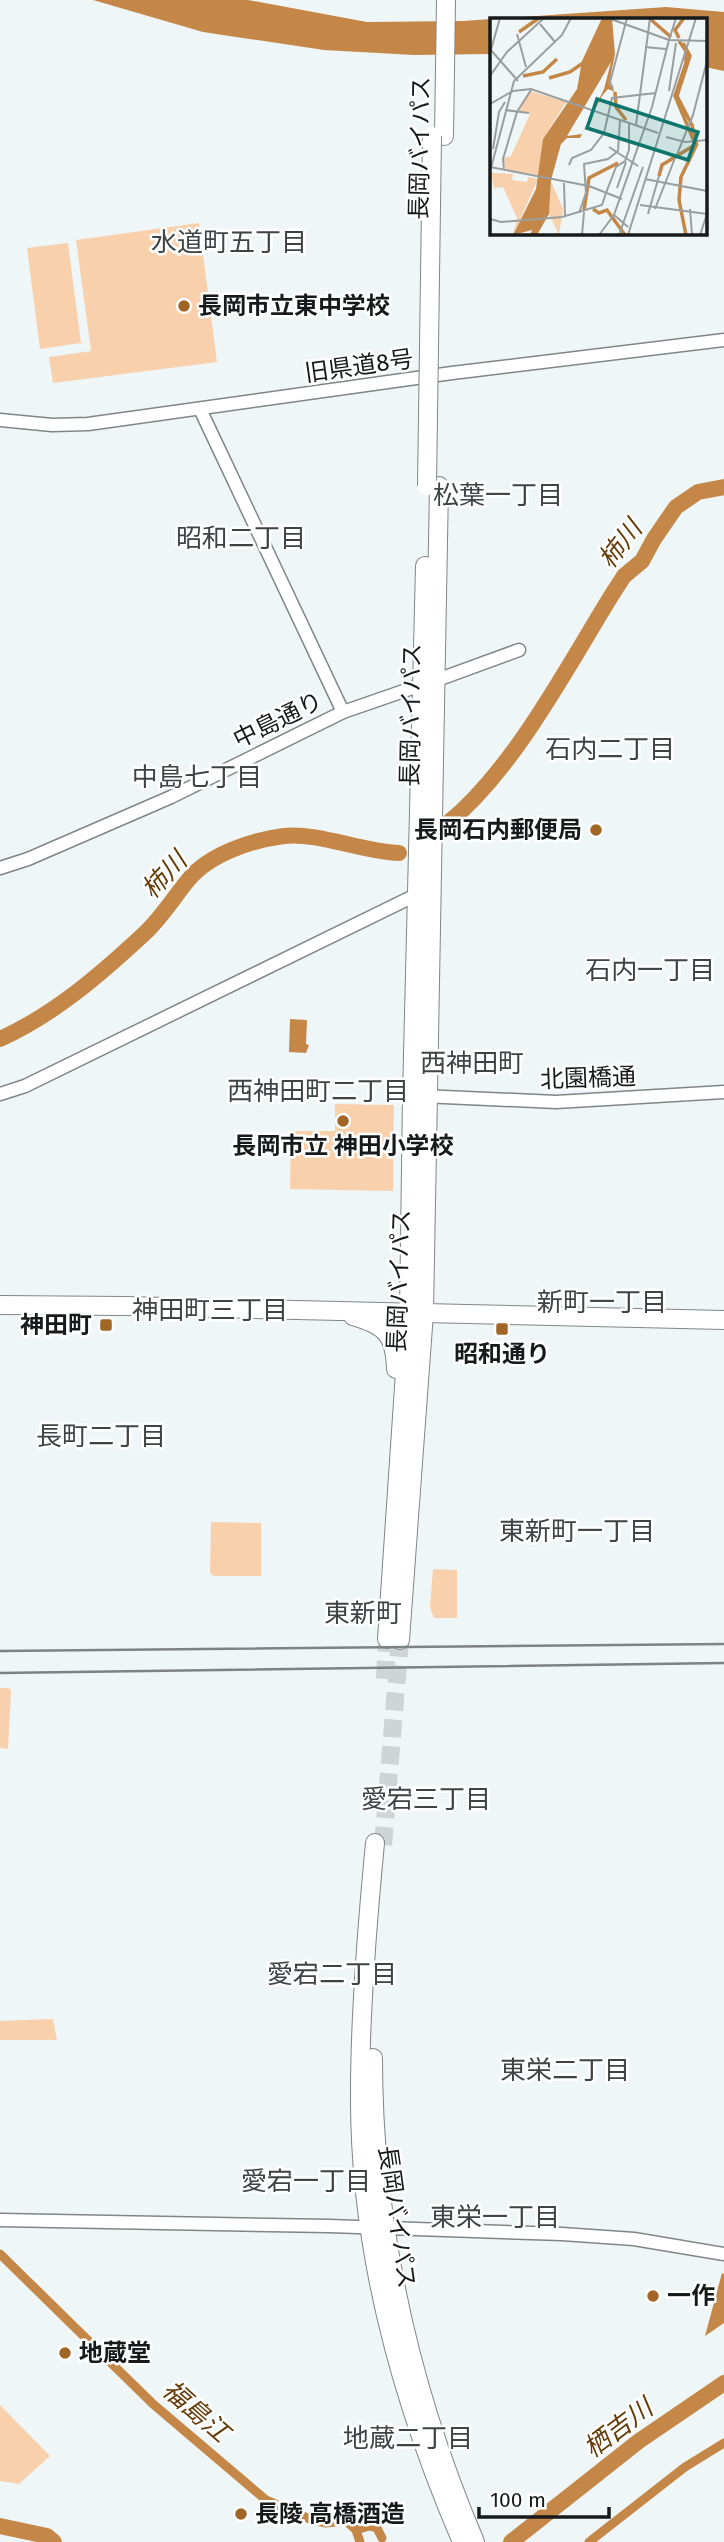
<svg xmlns="http://www.w3.org/2000/svg" width="724" height="2542" viewBox="0 0 724 2542" font-family="'Fira Sans','Noto Sans JP',sans-serif">
<rect width="100%" height="100%" fill="#eff6f7"/>
<g fill="#f8d0ac">
<polygon points="199,223 217,362 53,383 49,357 91,351 76,240"/>
<polygon points="68,243 81,343 40,349 27,248"/>
<polygon points="335,1104 394,1105 393,1191 290,1189 291,1131 335,1131"/>
<polygon points="211,1522 261,1523 261,1576 214,1576 210,1573"/>
<polygon points="433,1569 457,1570 457,1618 434,1618 430,1607"/>
<polygon points="0,1688 9,1688 11,1691 8,1749 0,1748"/>
<polygon points="53,2019 57,2040 0,2040 0,2021"/>
<polygon points="0,2405 50,2456 19,2484 0,2481"/>
</g>
<g fill="#c58747">
<polygon points="93,0 248,0 367,22 463,21 666,7 724,12 724,71 705,67 705,19 491,19 491,54 414,55 324,50 203,32"/>
<polygon points="290,1019 307,1020 306,1044 309,1045 306,1053 289,1052"/>
<polygon points="722,2273 724,2274 724,2323 705,2336"/>
</g>
<g fill="none" stroke-linecap="round" stroke-linejoin="round">
<g stroke="#c58747" stroke-width="9">
<polyline points="0,2254 153,2404 266,2500 312,2520 326,2523 346,2521 356,2530 360,2542"/>
<polyline points="356,2530 369,2526 377,2528 382,2538"/>
<polyline points="589,2542 685,2467 724,2443"/>
</g>
<g stroke="#c58747" stroke-width="16">
<path d="M448 823C515 768 567 667 613 593L624 576 642 561 654 539 676 507 698 492 724 487"/>
<path d="M0 1039C55 1014 101 974 145 933 162 917 174 897 189 879 210 854 252 840 284 836 318 832 363 852 399 853"/>
<polyline points="0,2526 47,2536 54,2542"/>
<polyline points="511,2542 639,2441 724,2383"/>
</g>
<g stroke="#cfd5d6" stroke-width="18" stroke-dasharray="18 9" stroke-linecap="butt">
<polyline points="385,1679 387,1639"/>
<polyline points="383,1845 400,1640"/>
</g>
<g stroke="#808686" stroke-width="15">
<g id="minor">
<polyline points="200,409 343,712"/>
<polyline points="0,420 52,425 88,424 452,373 724,340"/>
<polyline points="437,680 519,650"/>
<polyline points="0,868 28,859 171,797 343,712 424,684"/>
<polyline points="0,1094 25,1086 422,892"/>
<polyline points="422,1096 556,1102 724,1092"/>
<polyline points="0,2220 329,2226 562,2234 634,2239 724,2254"/>
</g>
</g>
<g stroke="#808686" stroke-width="20">
<g id="highway">
<polyline points="444,136 446,0"/>
<polyline points="0,1305 125,1306 724,1320"/>
<path d="M353 1316C385 1325 395 1334 396 1369"/>
<polyline points="387,1639 409,1313 412,1096 425,566"/>
<polyline points="400,1640 424,1313 439,486"/>
<path d="M375 1843C367 1926 360 2010 360 2093 359 2248 401 2401 462 2542"/>
<path d="M373 2058C373 2225 410 2389 475 2542"/>
</g>
</g>
<use href="#minor" stroke="#fff" stroke-width="12"/>
<use href="#highway" stroke="#fff" stroke-width="18"/>
<g stroke="#7d8282" stroke-width="2.5">
<polyline points="0,1651 724,1644"/>
<polyline points="0,1673 724,1663"/>
</g>
<g stroke="#808686" stroke-width="20" stroke-linecap="butt">
<polyline id="highway-bridge" points="427,486 432,136"/>
</g>
<use href="#highway-bridge" stroke="#fff" stroke-width="18"/>
</g>
<g fill="#a16626" stroke="#fff" stroke-width="2.5">
<circle cx="184" cy="306" r="7"/>
<circle cx="596" cy="830" r="7"/>
<circle cx="343" cy="1121" r="7"/>
<rect x="99" y="1318" width="14" height="14" rx="3.5"/>
<rect x="495" y="1322" width="14" height="14" rx="3.5"/>
<circle cx="653" cy="2296" r="7"/>
<circle cx="65" cy="2353" r="7"/>
<circle cx="241" cy="2514" r="7"/>
</g>
<g text-anchor="middle" stroke-width="5" stroke-linejoin="round" paint-order="stroke">
<g font-size="24" fill="#171a1a" stroke="#fff">
<text transform="translate(420 148) rotate(-89)" y="8">長岡バイパス</text>
<text transform="translate(359 366) rotate(-8)" y="8">旧県道8号</text>
<text transform="translate(411 715) rotate(-89)" y="8">長岡バイパス</text>
<text transform="translate(278 720) rotate(-26)" y="8">中島通り</text>
<text transform="translate(588 1078) rotate(-2)" y="8">北園橋通</text>
<text transform="translate(399 1281) rotate(-88)" y="8">長岡バイパス</text>
<text transform="translate(397 2217) rotate(82)" y="8">長岡バイパス</text>
</g>
<g font-size="24" font-weight="bold" fill="#171a1a" stroke="#fff" text-anchor="start">
<text x="198" y="314">長岡市立東中学校</text>
<text x="582" y="838" text-anchor="end">長岡石内郵便局</text>
<text x="343" y="1154" text-anchor="middle">長岡市立 神田小学校</text>
<text x="92" y="1333" text-anchor="end">神田町</text>
<text x="502" y="1362" text-anchor="middle">昭和通り</text>
<text x="667" y="2304">一作</text>
<text x="79" y="2361">地蔵堂</text>
<text x="255" y="2522">長陵 高橋酒造</text>
</g>
<g font-size="26" fill="#3e4343" stroke="#fff">
<text x="229" y="251">水道町五丁目</text>
<text x="498" y="504">松葉一丁目</text>
<text x="241" y="547">昭和二丁目</text>
<text x="610" y="758">石内二丁目</text>
<text x="197" y="786">中島七丁目</text>
<text x="650" y="979">石内一丁目</text>
<text x="472" y="1072">西神田町</text>
<text x="318" y="1100">西神田町二丁目</text>
<text x="602" y="1311">新町一丁目</text>
<text x="210" y="1319">神田町三丁目</text>
<text x="101" y="1445">長町二丁目</text>
<text x="577" y="1540">東新町一丁目</text>
<text x="363" y="1622">東新町</text>
<text x="426" y="1808">愛宕三丁目</text>
<text x="332" y="1983">愛宕二丁目</text>
<text x="565" y="2079">東栄二丁目</text>
<text x="306" y="2190">愛宕一丁目</text>
<text x="495" y="2226">東栄一丁目</text>
<text x="408" y="2447">地蔵二丁目</text>
</g>
<g font-size="26" font-style="italic" fill="#653b08" stroke="#fff">
<text transform="translate(620 544) rotate(-52)" y="9">柿川</text>
<text transform="translate(164 875) rotate(-47)" y="9">柿川</text>
<text transform="translate(196 2411) rotate(41)" y="9">福島江</text>
<text transform="translate(618 2428) rotate(-37)" y="9">栖吉川</text>
</g>
</g>
<g transform="translate(490 18)">
<rect width="217" height="217" fill="#eff6f7"/>
<path d="M40 73 76 84 53 121 49 157 16 152 13 140 21 138 40 96 29 93ZM1 155 23 156 22 162 37 164 38 159 48 161 23 217 27 200 13 169 4 170ZM61 163 73 191 69 217 59 196Z" fill="#f8d0ac"/>
<path d="M112 0H122L125 36 119 65 125 74 118 71 112 78 90 120H77L71 126 61 162 59 196 47 217H40L42 212 23 217 46 171 53 121 87 71 92 43ZM121 44 114 71 92 116 77 118Z" fill="#c58747" fill-rule="evenodd"/>
<path fill="none" stroke="#c58747" stroke-width="3.5" d="M159 0 181 19M29 14 49 0M189 20 185 12 194 0M189 23 196 33V45L185 78 206 128 191 159 189 182 196 217M193 25 200 38 187 78 202 107 207 128M33 58 53 54 67 41M59 60 80 54 93 45M125 74 126 89 136 102M169 158 172 147 203 128M103 191 109 195 117 192 135 217M94 192 99 160 128 145"/>
<path fill="none" stroke="#999e9f" stroke-width="2" d="M118 0 179 22 162 89 124 197 138 209M186 0 179 22 217 23M50 6 65 24M27 16 36 49M155 29 176 31M0 31 28 63M0 35 10 0M0 58 17 34 54 0M123 71 120 64 137 0M179 73 186 25M0 86 23 73 41 71 168 115M15 92 39 95M146 107 160 0M176 119 195 124 217 122M119 129 148 148M3 131 9 94 15 84M186 139 203 97 217 43M79 147 82 140 101 132 114 115 122 80 166 75M0 149 99 168 132 181M1 150 24 63 72 17 81 0M14 152 13 141 27 94 41 72M155 161 217 173M74 165 75 198M127 170 136 144M116 175 126 149 135 143 139 132V106M150 187 217 196M165 191 185 140M200 191 202 217M89 195 96 175 94 146 118 141 128 133 130 102M158 196 169 158M0 201 11 204 72 199 112 187 116 175M92 217 94 194M109 217 124 197M129 217 153 149M138 217 206 0M210 217 217 196"/>
<path fill="#0f766e" fill-opacity="0.15" stroke="#0f766e" stroke-width="3.5" d="M107 81 208 114 198 142 97 110Z"/>
<rect width="217" height="217" fill="none" stroke="#171a1a" stroke-width="3.5"/>
</g>
<path d="M479 2507v10h130v-10" fill="none" stroke="#171a1a" stroke-width="3.5"/>
<text x="490" y="2507" font-size="21" fill="#171a1a" stroke="#ffffff" stroke-width="5" paint-order="stroke">100 m</text>
</svg>
